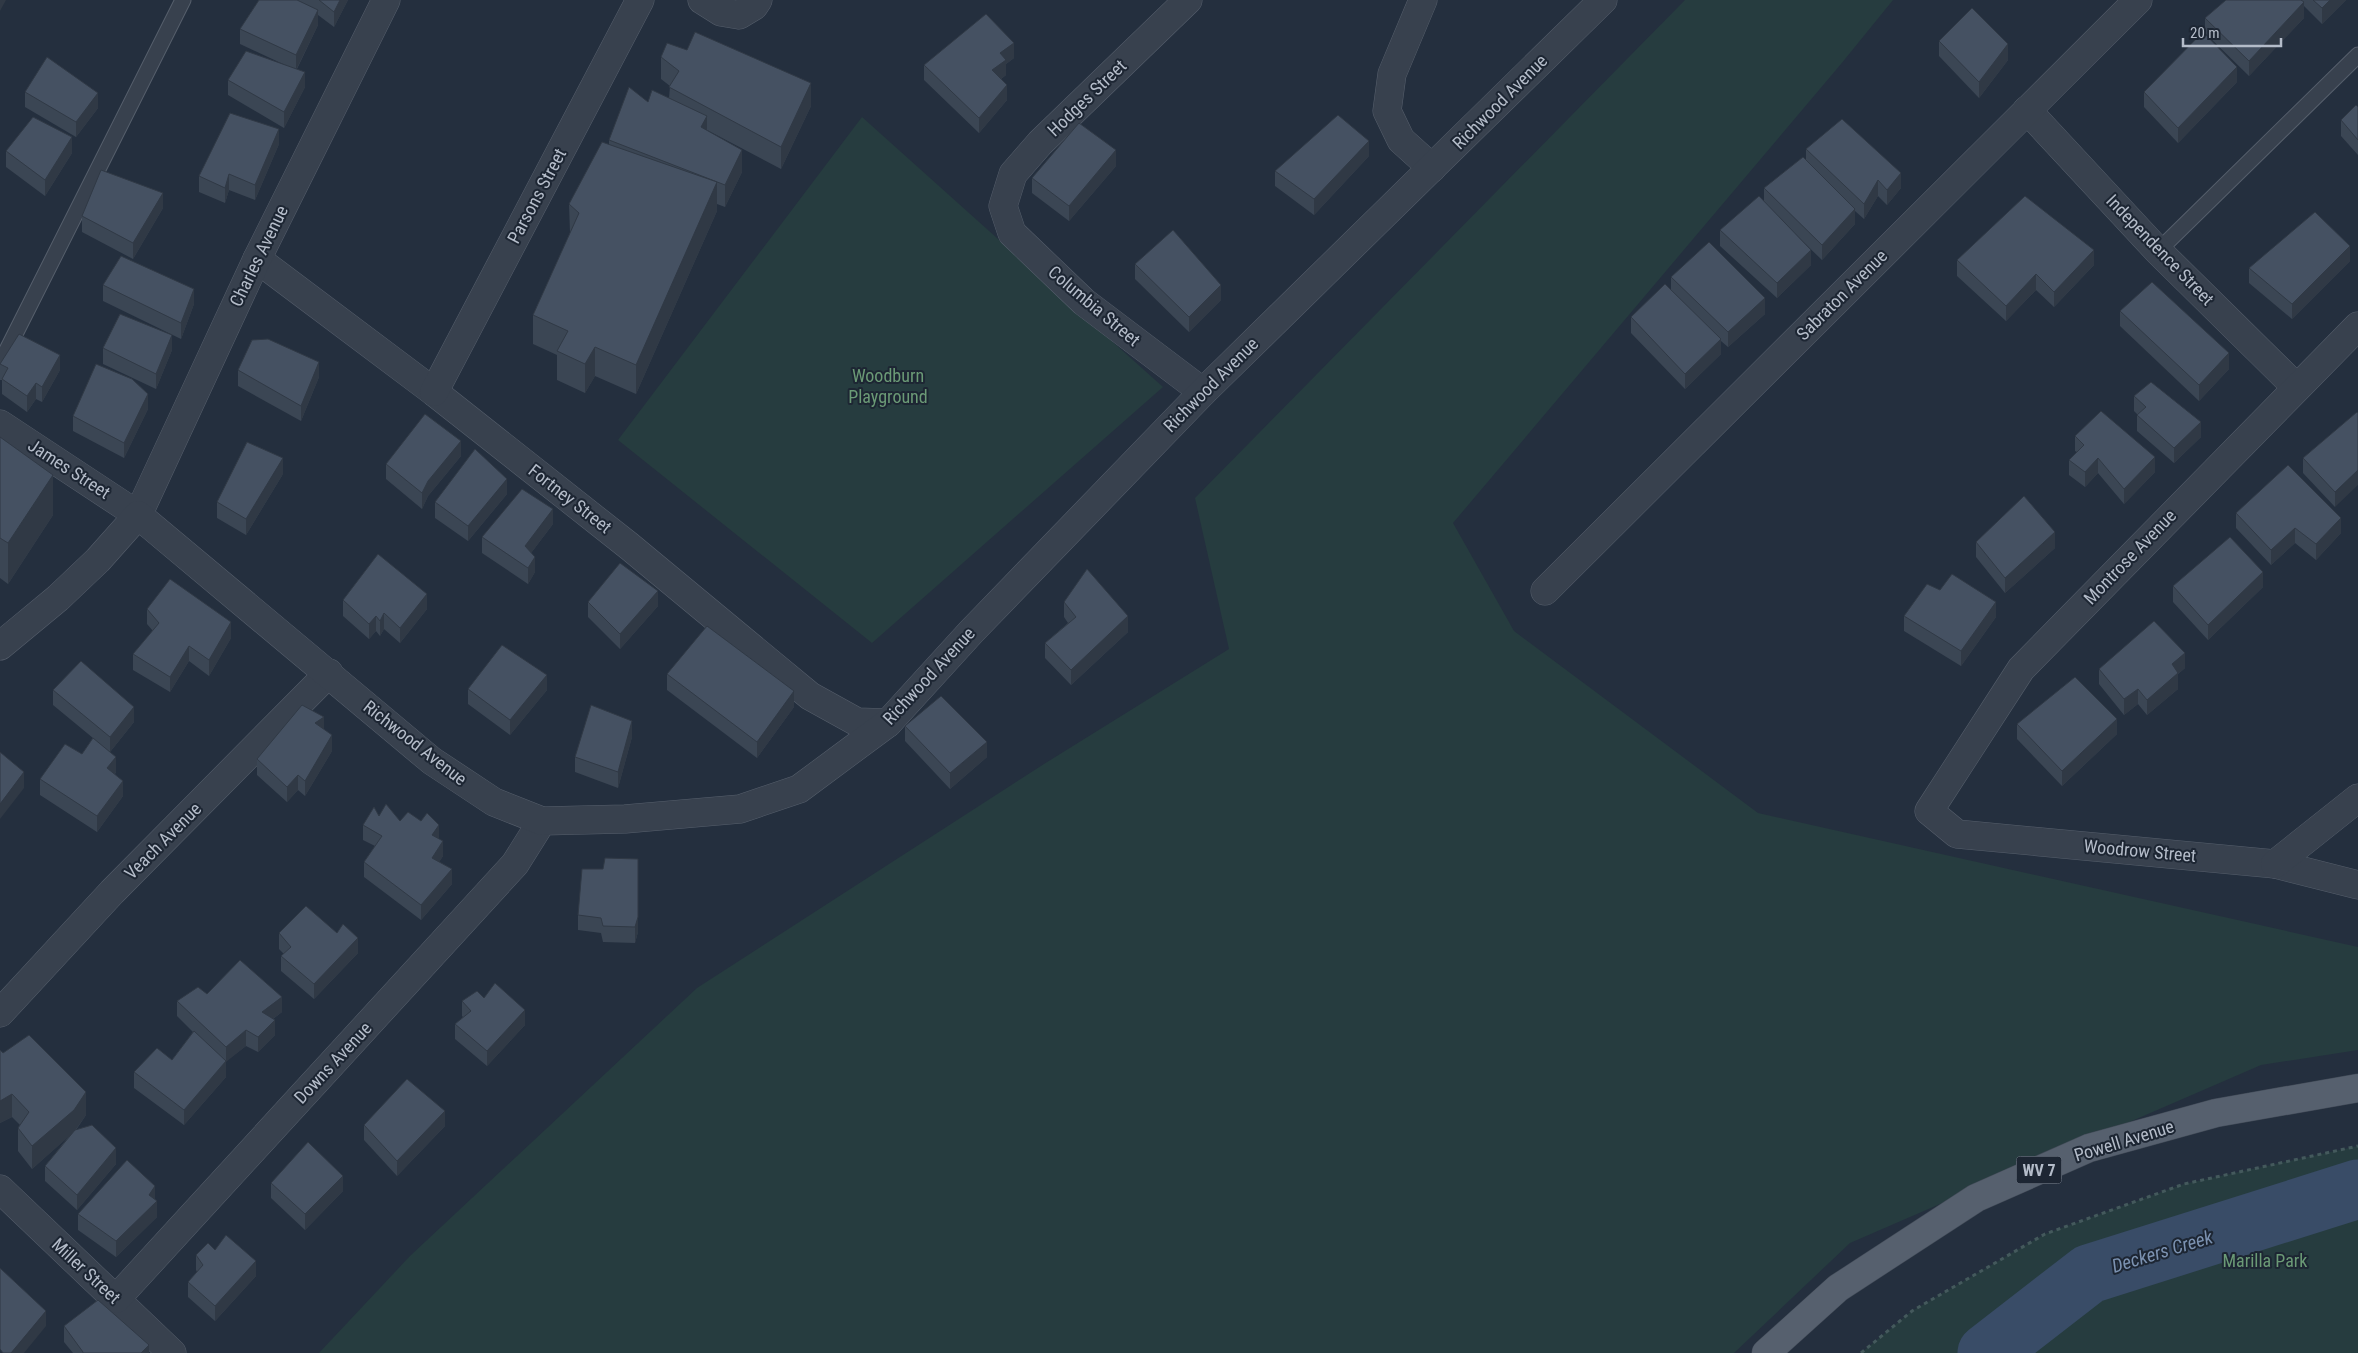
<svg xmlns="http://www.w3.org/2000/svg" width="2358" height="1353" viewBox="0 0 2358 1353" font-family="'Roboto Condensed',sans-serif">
<rect width="100%" height="100%" fill="#242f3e"/>
<g fill="#263c3f">
<polygon points="1685,0 1893,0 1841,64 1453,523 1514,631 1758,813 2358,947 2358,1050 2261,1065 1850,1243 1734,1353 319,1353 410,1256 697,988 1044,764 1229,649 1195,498"/>
<polygon points="862,117 1163,387 872,643 618,440"/>
<polygon points="2358,1146 2358,1353 1861,1353 1912,1311 2045,1234 2184,1184"/>
</g>
<g fill="none" stroke-linecap="round" stroke-linejoin="round">
<polyline stroke="#394c67" stroke-width="59" points="1987,1353 2089,1274 2358,1189"/>
<g stroke="#565f6c" stroke-width="17">
<g id="service">
<polyline points="2158,251 2358,55"/>
<polyline points="0,364 183,0"/>
</g>
</g>
<g stroke="#565f6c" stroke-width="29">
<g id="minor">
<polyline points="702,0 721,12 739,15 754,6 758,0"/>
<polyline points="1188,0 1040,143 1013,174 1003,206 1012,233 1084,302 1203,392"/>
<polyline points="1423,0 1392,74 1387,111 1401,140 1432,168"/>
<polyline points="2027,110 2158,251 2296,387"/>
<polyline points="257,259 434,392 629,546 810,696 857,722 888,723"/>
<polyline points="2358,326 2021,669 1929,811 1957,834 2275,864 2358,885"/>
<polyline points="434,392 640,0"/>
<polyline points="0,424 138,515 257,259 386,0"/>
<polyline points="1545,591 2138,0"/>
<polyline points="2275,864 2358,798"/>
<polyline points="0,1013 112,892 329,673"/>
<polyline points="0,1189 172,1353"/>
<polyline points="116,1299 515,864 542,821"/>
</g>
</g>
<g stroke="#565f6c" stroke-width="29">
<polyline id="tertiary" points="0,646 58,598 98,560 138,515 432,761 494,802 542,821 625,819 740,809 799,789 888,723 971,632 1203,392 1603,0"/>
</g>
<g stroke="#414a57" stroke-width="29">
<polyline id="primary" points="1766,1353 1838,1288 1976,1198 2089,1148 2216,1113 2358,1088"/>
</g>
<polyline stroke="#44595c" stroke-width="3" stroke-dasharray="4 4" stroke-linecap="butt" points="1861,1353 1912,1311 2045,1234 2184,1184 2358,1146"/>
<use href="#service" stroke="#38414e" stroke-width="15"/>
<use href="#minor" stroke="#38414e" stroke-width="28"/>
<use href="#tertiary" stroke="#38414e" stroke-width="28"/>
<use href="#primary" stroke="#56606e" stroke-width="28"/>
</g>
<g fill="#3b4654">
<polygon points="259,0 348,0 334,27 318,15 318,25 297,69 305,87 284,128 228,95 228,80 285,65 240,44 240,29"/>
<polygon points="2226,0 2346,0 2322,24 2304,6 2304,18 2249,76 2205,33 2205,18"/>
<polygon points="1939,41 2008,60 1979,98 1939,56"/>
<polygon points="661,57 811,106 781,169 707,130 742,172 725,207 717,204 717,211 636,394 595,376 585,393 557,380 557,355 533,344 533,315 570,233 569,204 609,145 609,140 648,102 669,98 670,86 661,79"/>
<polygon points="1014,58 1006,64 1006,75 1001,79 1007,100 979,133 924,80 924,65"/>
<polygon points="2237,82 2178,143 2144,107 2144,92"/>
<polygon points="25,92 98,108 76,137 25,107"/>
<polygon points="2358,107 2358,155 2341,136 2341,120"/>
<polygon points="279,144 255,200 229,190 225,203 199,192 199,176"/>
<polygon points="1806,149 1901,188 1887,205 1878,196 1864,219 1855,211 1855,224 1822,260 1795,234 1811,265 1777,298 1720,246 1720,230 1764,202 1764,188 1806,160"/>
<polygon points="6,151 72,153 45,196 6,167"/>
<polygon points="1369,156 1314,215 1275,186 1275,171"/>
<polygon points="1116,166 1069,221 1032,193 1032,178"/>
<polygon points="163,208 133,259 82,232 82,216"/>
<polygon points="1957,260 2094,265 2054,307 2036,290 2006,321 1957,276"/>
<polygon points="2350,261 2292,319 2249,283 2249,268"/>
<polygon points="1135,264 1221,300 1189,332 1135,279"/>
<polygon points="1671,277 1765,314 1728,347 1721,341 1721,354 1685,389 1631,333 1631,317 1671,291"/>
<polygon points="103,285 194,304 181,339 103,301"/>
<polygon points="2120,311 2229,369 2199,401 2120,326"/>
<polygon points="103,348 172,350 156,389 103,364"/>
<polygon points="0,364 60,370 42,402 36,399 27,412 2,394 2,380 0,380"/>
<polygon points="238,370 319,377 301,421 238,386"/>
<polygon points="2134,396 2201,437 2174,463 2137,431 2137,415 2138,415 2134,411"/>
<polygon points="148,409 124,458 73,431 73,416"/>
<polygon points="2357,412 2335,507 2303,473 2303,458"/>
<polygon points="2075,436 2155,472 2124,504 2098,473 2085,487 2069,475 2069,460 2077,452 2075,451"/>
<polygon points="0,437 53,515 8,584 0,578"/>
<polygon points="461,456 428,496 422,509 386,479 386,464"/>
<polygon points="283,474 246,535 217,518 217,502"/>
<polygon points="507,494 468,541 435,518 435,502"/>
<polygon points="2236,513 2341,533 2316,560 2295,543 2271,565 2236,528"/>
<polygon points="553,524 531,553 535,572 528,584 482,553 482,537"/>
<polygon points="1976,542 2055,548 2005,593 1976,557"/>
<polygon points="2173,586 2263,587 2208,640 2173,602"/>
<polygon points="1940,590 1996,617 1961,666 1904,631 1904,616"/>
<polygon points="343,600 427,609 400,643 384,629 380,636 376,631 369,639 343,616"/>
<polygon points="588,602 658,606 620,649 588,617"/>
<polygon points="1064,602 1128,632 1071,685 1045,658 1045,643 1068,623 1064,617"/>
<polygon points="147,609 231,638 209,676 189,661 170,692 133,670 133,654 153,631 147,624"/>
<polygon points="2185,668 2178,674 2178,689 2147,715 2138,704 2124,715 2099,684 2099,669"/>
<polygon points="667,674 794,707 757,758 667,690"/>
<polygon points="468,689 547,690 510,735 468,704"/>
<polygon points="53,690 134,722 110,752 116,772 115,774 123,796 97,832 40,795 40,779 82,754 93,738 53,705"/>
<polygon points="2017,724 2117,734 2062,786 2017,739"/>
<polygon points="905,726 987,757 950,789 905,741"/>
<polygon points="632,737 618,788 575,772 575,757"/>
<polygon points="332,751 305,796 298,790 287,802 257,775 257,759"/>
<polygon points="379,816 439,839 443,856 439,862 452,884 421,920 364,877 364,862 375,846 363,840 363,825"/>
<polygon points="603,869 638,932 635,943 603,942 601,933 578,930 578,915"/>
<polygon points="279,933 358,953 314,999 281,971 281,956 284,954 279,949"/>
<polygon points="207,994 282,1012 273,1019 275,1035 258,1052 246,1046 226,1061 226,1077 184,1125 134,1088 134,1072 172,1060 193,1032 177,1016 177,1001"/>
<polygon points="462,1001 525,1025 487,1066 455,1039 455,1024 463,1017 462,1016"/>
<polygon points="0,1050 86,1115 76,1130 116,1164 77,1210 45,1181 45,1166 70,1135 32,1169 18,1151 18,1128 20,1125 12,1117 0,1123"/>
<polygon points="364,1125 445,1126 397,1176 364,1140"/>
<polygon points="271,1183 343,1191 305,1230 271,1198"/>
<polygon points="155,1199 157,1217 116,1257 78,1230 78,1214"/>
<polygon points="215,1250 256,1276 215,1321 188,1297 188,1282 197,1272 196,1270 196,1255"/>
<polygon points="64,1326 149,1353 73,1353 64,1342"/>
</g>
<g fill="#303945">
<polygon points="0,0 6,0 0,11"/>
<polygon points="340,0 348,0 334,27 334,12"/>
<polygon points="2330,0 2346,0 2322,24 2322,8"/>
<polygon points="2304,2 2304,18 2249,76 2249,61"/>
<polygon points="318,10 318,25 296,70 296,55"/>
<polygon points="1014,43 1014,58 1006,64 1006,75 992,86 992,70 1000,53"/>
<polygon points="2008,44 2008,60 1979,98 1979,82"/>
<polygon points="2237,67 2237,82 2178,143 2178,128"/>
<polygon points="305,72 305,87 284,128 284,112"/>
<polygon points="811,83 811,106 781,169 781,147"/>
<polygon points="1007,85 1007,100 979,133 979,118"/>
<polygon points="98,93 98,108 76,137 76,122"/>
<polygon points="707,116 707,138 701,127"/>
<polygon points="279,129 279,144 255,200 255,185"/>
<polygon points="72,137 72,153 45,196 45,180"/>
<polygon points="1369,141 1369,156 1314,215 1314,199"/>
<polygon points="742,150 742,172 725,207 725,185"/>
<polygon points="1116,150 1116,166 1069,221 1069,206"/>
<polygon points="1901,173 1901,188 1887,205 1887,190"/>
<polygon points="229,174 229,190 225,203 225,188"/>
<polygon points="1878,180 1878,196 1864,219 1864,204"/>
<polygon points="717,182 717,211 636,394 636,365"/>
<polygon points="163,193 163,208 133,259 133,243"/>
<polygon points="1855,209 1855,224 1822,260 1822,245"/>
<polygon points="2350,246 2350,261 2292,319 2292,304"/>
<polygon points="1811,250 1811,265 1777,298 1777,283"/>
<polygon points="2094,250 2094,265 2054,307 2054,292"/>
<polygon points="2036,274 2036,290 2006,321 2006,306"/>
<polygon points="1221,285 1221,300 1189,332 1189,317"/>
<polygon points="194,289 194,304 181,339 181,323"/>
<polygon points="1765,298 1765,314 1728,347 1728,332"/>
<polygon points="172,335 172,350 156,389 156,374"/>
<polygon points="1721,339 1721,354 1685,389 1685,374"/>
<polygon points="595,347 595,376 585,393 585,364"/>
<polygon points="2229,353 2229,369 2199,401 2199,385"/>
<polygon points="60,355 60,370 42,402 42,387"/>
<polygon points="319,362 319,377 301,421 301,406"/>
<polygon points="36,383 36,399 27,412 27,396"/>
<polygon points="148,394 148,409 124,458 124,443"/>
<polygon points="2201,422 2201,437 2174,463 2174,448"/>
<polygon points="461,441 461,456 428,496 422,509 422,493 428,481"/>
<polygon points="2155,457 2155,472 2124,504 2124,489"/>
<polygon points="283,458 283,474 246,535 246,519"/>
<polygon points="2098,458 2098,473 2085,487 2085,472"/>
<polygon points="2358,470 2358,485 2335,507 2335,492"/>
<polygon points="53,475 53,515 8,584 8,543"/>
<polygon points="507,479 507,494 468,541 468,526"/>
<polygon points="553,509 553,524 525,561 525,546"/>
<polygon points="2341,518 2341,533 2316,560 2316,544"/>
<polygon points="2295,528 2295,543 2271,565 2271,550"/>
<polygon points="2055,532 2055,548 2005,593 2005,578"/>
<polygon points="535,557 535,572 528,584 528,568"/>
<polygon points="2263,572 2263,587 2208,640 2208,625"/>
<polygon points="658,591 658,606 620,649 620,634"/>
<polygon points="427,594 427,609 400,643 400,628"/>
<polygon points="1996,602 1996,617 1961,666 1961,651"/>
<polygon points="384,613 384,629 380,636 380,621"/>
<polygon points="376,616 376,631 369,639 369,624"/>
<polygon points="1128,616 1128,632 1071,685 1071,670"/>
<polygon points="231,622 231,638 209,676 209,660"/>
<polygon points="189,646 189,661 170,692 170,677"/>
<polygon points="2185,653 2185,668 2178,674 2178,689 2147,715 2147,700 2172,664"/>
<polygon points="547,675 547,690 510,735 510,720"/>
<polygon points="2138,689 2138,704 2124,715 2124,699"/>
<polygon points="794,691 794,707 757,758 757,742"/>
<polygon points="134,707 134,722 110,752 110,737"/>
<polygon points="324,717 324,732 315,723"/>
<polygon points="2117,719 2117,734 2062,786 2062,771"/>
<polygon points="632,721 632,737 618,788 618,772"/>
<polygon points="332,735 332,751 305,796 305,781"/>
<polygon points="987,742 987,757 950,789 950,773"/>
<polygon points="116,757 116,772 107,783 107,768"/>
<polygon points="24,772 24,788 0,819 0,804"/>
<polygon points="298,775 298,790 287,802 287,787"/>
<polygon points="123,781 123,796 97,832 97,816"/>
<polygon points="439,825 439,840 432,835"/>
<polygon points="443,841 443,856 432,873 432,858"/>
<polygon points="452,869 452,884 421,920 421,905"/>
<polygon points="638,917 638,932 635,943 635,927"/>
<polygon points="358,938 358,953 314,999 314,984"/>
<polygon points="282,997 282,1012 262,1027 262,1012"/>
<polygon points="525,1010 525,1025 487,1066 487,1051"/>
<polygon points="275,1020 275,1035 258,1052 258,1037"/>
<polygon points="246,1030 246,1046 226,1062 226,1047"/>
<polygon points="226,1061 226,1077 184,1125 184,1110"/>
<polygon points="86,1092 86,1115 74,1132 32,1169 32,1146"/>
<polygon points="12,1094 12,1117 0,1123 0,1101"/>
<polygon points="445,1111 445,1126 397,1176 397,1161"/>
<polygon points="116,1148 116,1164 77,1210 77,1195"/>
<polygon points="343,1176 343,1191 305,1230 305,1214"/>
<polygon points="155,1186 155,1201 157,1201 157,1217 116,1257 116,1241"/>
<polygon points="256,1261 256,1276 215,1321 215,1306"/>
<polygon points="46,1311 46,1326 24,1353 11,1353"/>
<polygon points="149,1345 149,1353 141,1353"/>
</g>
<g fill="#455162" stroke="#303945">
<polygon points="259,0 297,0 318,10 296,55 240,29"/>
<polygon points="319,0 340,0 334,12"/>
<polygon points="2226,0 2301,0 2304,2 2249,61 2205,18"/>
<polygon points="2313,0 2330,0 2322,8"/>
<polygon points="1972,8 2008,44 1979,82 1939,41"/>
<polygon points="986,14 1014,43 1000,53 1006,60 992,70 1007,85 979,118 924,65"/>
<polygon points="695,32 811,83 781,147 669,87 679,71 661,57 667,43 687,50"/>
<polygon points="2203,32 2237,67 2178,128 2144,92"/>
<polygon points="246,51 305,72 284,112 228,80"/>
<polygon points="47,57 98,93 76,122 25,92"/>
<polygon points="629,87 648,102 652,90 707,116 701,127 742,150 725,185 609,140"/>
<polygon points="2356,105 2358,107 2358,140 2341,120"/>
<polygon points="230,113 279,129 255,185 229,174 225,188 199,176"/>
<polygon points="1338,115 1369,141 1314,199 1275,171"/>
<polygon points="33,117 72,137 45,180 6,151"/>
<polygon points="1842,119 1901,173 1887,190 1878,180 1864,204 1806,149"/>
<polygon points="1079,123 1116,150 1069,206 1032,178"/>
<polygon points="602,142 717,182 636,365 595,347 585,364 557,351 568,331 533,315 579,213 569,204"/>
<polygon points="1803,157 1855,209 1822,245 1764,188"/>
<polygon points="101,170 163,193 133,243 82,216"/>
<polygon points="1759,196 1811,250 1777,283 1720,230"/>
<polygon points="2025,196 2094,250 2054,292 2036,274 2006,306 1957,260"/>
<polygon points="2315,212 2350,246 2292,304 2249,268"/>
<polygon points="1173,230 1221,285 1189,317 1135,264"/>
<polygon points="1709,242 1765,298 1728,332 1671,277"/>
<polygon points="121,256 194,289 181,323 103,285"/>
<polygon points="2152,282 2229,353 2199,385 2120,311"/>
<polygon points="1665,284 1721,339 1685,374 1631,317"/>
<polygon points="120,314 172,335 156,374 103,348"/>
<polygon points="19,334 60,355 42,387 36,383 27,396 2,379 8,368 0,364"/>
<polygon points="268,339 319,362 301,406 238,370 252,340"/>
<polygon points="96,364 132,379 148,394 124,443 73,416"/>
<polygon points="2151,382 2201,422 2174,448 2137,415 2146,407 2134,396"/>
<polygon points="2101,411 2155,457 2124,489 2098,458 2085,472 2069,460 2084,445 2075,436"/>
<polygon points="2357,412 2358,413 2358,470 2335,492 2303,458"/>
<polygon points="425,414 461,441 428,481 422,493 386,464"/>
<polygon points="0,437 53,475 8,543 0,538"/>
<polygon points="247,442 283,458 246,519 217,502"/>
<polygon points="475,449 507,479 468,526 435,502"/>
<polygon points="2288,465 2341,518 2316,544 2295,528 2271,550 2236,513"/>
<polygon points="522,489 553,509 525,546 535,557 528,568 482,537"/>
<polygon points="2024,496 2055,532 2005,578 1976,542"/>
<polygon points="2230,537 2263,572 2208,625 2173,586"/>
<polygon points="378,554 427,594 400,628 384,613 380,621 376,616 369,624 343,600"/>
<polygon points="620,563 658,591 620,634 588,602"/>
<polygon points="1087,569 1128,616 1071,670 1045,643 1076,617 1064,602"/>
<polygon points="1952,574 1996,602 1961,651 1904,616 1927,584 1940,590"/>
<polygon points="170,579 231,622 209,660 189,646 170,677 133,654 159,623 147,609"/>
<polygon points="2154,621 2185,653 2172,664 2178,673 2147,700 2138,689 2124,699 2099,669"/>
<polygon points="707,626 794,691 757,742 667,674"/>
<polygon points="502,645 547,675 510,720 468,689"/>
<polygon points="81,661 134,707 110,737 53,690"/>
<polygon points="2075,677 2117,719 2062,771 2017,724"/>
<polygon points="941,696 987,742 950,773 905,726"/>
<polygon points="302,705 324,717 315,723 332,735 305,781 298,775 287,787 257,759"/>
<polygon points="591,705 632,721 618,772 575,757"/>
<polygon points="93,738 116,757 107,768 123,781 97,816 40,779 65,744 82,754"/>
<polygon points="0,752 24,772 0,804"/>
<polygon points="386,804 400,821 408,812 421,821 427,813 439,825 432,835 443,841 432,858 452,869 421,905 364,862 382,836 363,825 374,807 379,816"/>
<polygon points="605,858 638,859 638,917 635,927 603,926 601,918 578,915 582,869 603,869"/>
<polygon points="306,906 337,933 343,924 358,938 314,984 281,956 291,947 279,933"/>
<polygon points="240,960 282,997 262,1012 275,1020 258,1037 246,1030 226,1047 177,1001 198,987 207,994"/>
<polygon points="495,983 525,1010 487,1051 455,1024 471,1011 462,1001 477,991 484,998"/>
<polygon points="194,1031 226,1061 184,1110 134,1072 157,1048 172,1060"/>
<polygon points="29,1035 86,1092 74,1110 32,1146 18,1128 29,1112 12,1094 0,1101 0,1050 3,1053"/>
<polygon points="407,1079 445,1111 397,1161 364,1125"/>
<polygon points="92,1125 116,1148 77,1195 45,1166 75,1130"/>
<polygon points="308,1142 343,1176 305,1214 271,1183"/>
<polygon points="127,1160 155,1186 149,1195 157,1201 116,1241 78,1214"/>
<polygon points="226,1235 256,1261 215,1306 188,1282 203,1265 196,1255 208,1243 215,1250"/>
<polygon points="0,1268 46,1311 11,1353 3,1353 0,1349"/>
<polygon points="98,1300 149,1345 141,1353 83,1353 83,1352 64,1326"/>
</g>
<g text-anchor="middle" stroke-width="4" stroke-linejoin="round" paint-order="stroke">
<rect fill="#1d2633" stroke="#878f9c" stroke-width="1" x="2016.5" y="1156.5" width="45" height="27" rx="4"/>
<g font-size="16" font-weight="bold" fill="#b4bcc9">
<text x="2039" y="1176">WV 7</text>
</g>
<g font-size="18" fill="#b4bcc9" stroke="#1d2633">
<text transform="translate(1087 98) rotate(-44)" y="6">Hodges Street</text>
<text transform="translate(1500 102) rotate(-45)" y="6">Richwood Avenue</text>
<text transform="translate(537 196) rotate(-62)" y="6">Parsons Street</text>
<text transform="translate(2160 250) rotate(46)" y="6">Independence Street</text>
<text transform="translate(259 256) rotate(-64)" y="6">Charles Avenue</text>
<text transform="translate(1842 295) rotate(-45)" y="6">Sabraton Avenue</text>
<text transform="translate(1094 306) rotate(40)" y="6">Columbia Street</text>
<text transform="translate(1211 385) rotate(-45)" y="6">Richwood Avenue</text>
<text transform="translate(69 469) rotate(33)" y="6">James Street</text>
<text transform="translate(570 499) rotate(38)" y="6">Fortney Street</text>
<text transform="translate(2130 557) rotate(-46)" y="6">Montrose Avenue</text>
<text transform="translate(929 676) rotate(-47)" y="6">Richwood Avenue</text>
<text transform="translate(415 743) rotate(38)" y="6">Richwood Avenue</text>
<text transform="translate(163 841) rotate(-45)" y="6">Veach Avenue</text>
<text transform="translate(2140 851) rotate(5)" y="6">Woodrow Street</text>
<text transform="translate(333 1063) rotate(-47)" y="6">Downs Avenue</text>
<text transform="translate(2124 1141) rotate(-17)" y="6">Powell Avenue</text>
<text transform="translate(86 1271) rotate(43)" y="6">Miller Street</text>
</g>
<g font-size="18" fill="#6b9a76" stroke="#1d2633">
<text x="888" y="382">Woodburn<tspan x="888" dy="21">Playground</tspan></text>
<text x="2265" y="1267">Marilla Park</text>
</g>
<g font-size="19" font-style="italic" fill="#7c92b1" stroke="#1d2633">
<text transform="translate(2162 1251) rotate(-17)" y="7">Deckers Creek</text>
</g>
</g>
<path d="M2183 38v8h98v-8" fill="none" stroke="#b4bcc9" stroke-width="2.5"/>
<text x="2190" y="38" font-size="15" fill="#b4bcc9" stroke="#1d2633" stroke-width="4" paint-order="stroke">20 m</text>
</svg>
